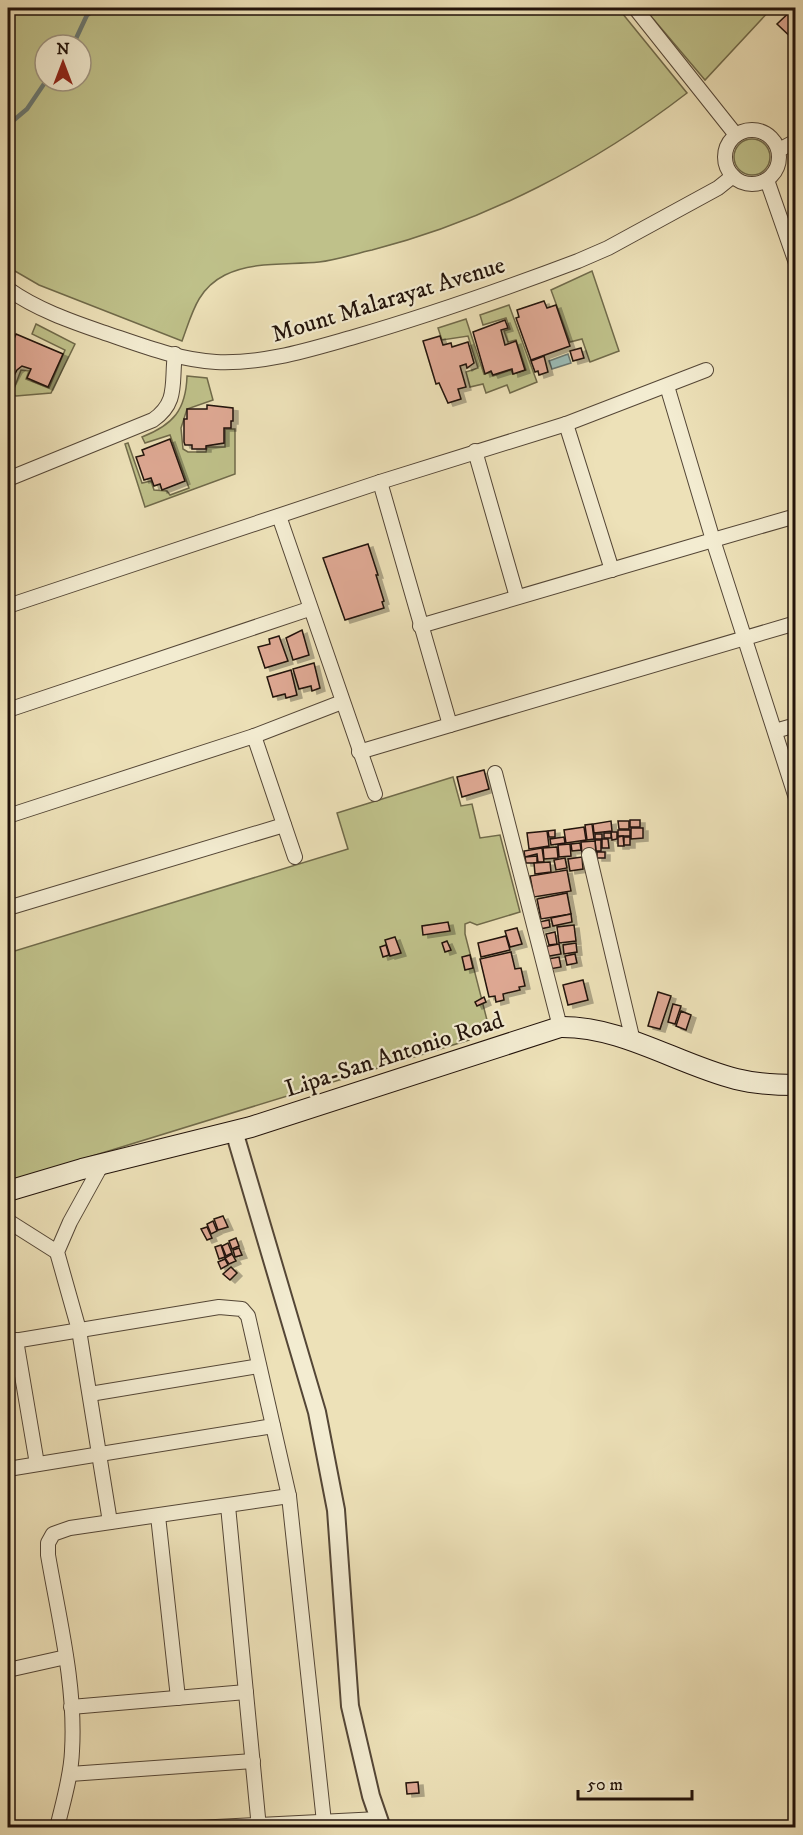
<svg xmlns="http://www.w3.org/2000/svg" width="803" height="1835" viewBox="0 0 803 1835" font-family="'IM FELL DW Pica',serif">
<defs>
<filter id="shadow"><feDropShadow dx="5" dy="3" stdDeviation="0" flood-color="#0004"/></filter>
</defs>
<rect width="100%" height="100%" fill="#ede1b8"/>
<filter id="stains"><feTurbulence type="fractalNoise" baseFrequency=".00333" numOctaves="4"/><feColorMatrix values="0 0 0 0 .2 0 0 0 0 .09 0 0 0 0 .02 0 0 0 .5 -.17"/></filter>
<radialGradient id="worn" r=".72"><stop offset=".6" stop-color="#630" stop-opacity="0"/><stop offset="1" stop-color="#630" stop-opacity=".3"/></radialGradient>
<g fill="#bfc18a" stroke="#706a4a" stroke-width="1.5" fill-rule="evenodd">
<path d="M8 8H618L687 93C595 164 486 221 372 250 354 254 336 260 319 262 289 265 252 261 225 275 197 289 192 314 182 341L39 285 8 267ZM45 45H81V81H45Z"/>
<polygon points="644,8 772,8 705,80"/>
<circle cx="752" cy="157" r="18"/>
<polygon points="592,271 619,351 590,362 582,339 570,342 551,290"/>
<polygon points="509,305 537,382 510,393 507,385 486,393 483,384 470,387 466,372 478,368 468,336 442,340 438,328 466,319 484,374 491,372 493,376 511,370 513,374 526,370 516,340 508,342 504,331 510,329 506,318 483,325 480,315"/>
<polygon points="36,324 75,344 51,393 16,396 12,394 21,370 29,371 26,379 49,388 65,350 32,334"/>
<path d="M187 376 207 378 213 400 187 409 181 428 183 449 188 452H206L207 447H225V429H235V474L145 507 125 444 128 443 142 483 151 481 154 490 167 491 170 495 189 488 170 435 145 443 142 437C173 425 186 410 187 376Z"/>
<polygon points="453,777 461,806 472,804 480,838 500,835 520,912 477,925 470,922 465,924 465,934 488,1024 477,1027 469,1040 8,1182 8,953 348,849 337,813"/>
</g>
<polygon fill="#9bbcb7" stroke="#6a7872" stroke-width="1.5" points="568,354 571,363 552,369 549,361"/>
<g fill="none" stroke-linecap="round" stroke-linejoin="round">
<g stroke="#6a7872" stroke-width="4.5">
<polyline points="73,45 87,15 98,8"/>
<polyline points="8,125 27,109 46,81"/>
</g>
</g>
<g fill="#dfa994" stroke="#21120a" stroke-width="1.5" filter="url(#shadow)">
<polygon points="794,8 796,8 796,42 777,24"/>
<polygon points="544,301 547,308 556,305 570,346 531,360 516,318 519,317 517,310"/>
<polygon points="505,320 508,328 501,330 505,345 516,341 525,370 513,374 512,369 493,375 491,371 485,374 473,332"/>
<polygon points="16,334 63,354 48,387 27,378 31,369 22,366 17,370 8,387 8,354"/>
<polygon points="440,336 443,345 451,343 452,347 468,342 474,363 467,368 466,364 460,366 466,387 458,389 461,399 448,403 439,383 436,384 423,341"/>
<polygon points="581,348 584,358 573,361 570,351"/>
<polygon points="544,356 548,372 539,375 538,371 535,372 531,361"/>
<polygon points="207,405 233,408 233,421 231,421 231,428 224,428 224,443 206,446 206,449 192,449 192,445 185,445 184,442 184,419 187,419 187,409 207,409"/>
<polygon points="170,439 185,481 162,490 160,484 154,486 151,478 144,480 136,457 144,455 142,450"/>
<polygon points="368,544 378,575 376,575 384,601 382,602 384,608 345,620 323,558"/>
<polygon points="302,630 309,655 293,660 286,638"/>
<polygon points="279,636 288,661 265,668 258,647 270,644 269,639"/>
<polygon points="314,663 320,688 312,691 311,686 299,689 293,669"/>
<polygon points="291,670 297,695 286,698 285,694 273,697 267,677"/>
<polygon points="484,770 489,789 462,797 457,777"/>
<rect x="630" y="820" width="10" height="7"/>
<polygon points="611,821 612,831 594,833 593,824"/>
<polygon points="618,821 629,821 629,829 619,829"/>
<polygon points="592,824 594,839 587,840 585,825"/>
<polygon points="584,827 586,840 566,843 564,830"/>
<polygon points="631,828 643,828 643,838 631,839"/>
<polygon points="555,830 555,837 549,837 548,831"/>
<rect x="618" y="830" width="12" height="6"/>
<polygon points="547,831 549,846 529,849 527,833"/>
<polygon points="611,832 617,832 617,839 612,840"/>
<rect x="604" y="833" width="7" height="5"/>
<rect x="595" y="834" width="7" height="5"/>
<polygon points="623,836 624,846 618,846 618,837"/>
<polygon points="564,837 565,843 551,845 550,839"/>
<rect x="624" y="837" width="6" height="8"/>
<polygon points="602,839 608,839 609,848 602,848"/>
<polygon points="595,840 601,840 601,851 596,851"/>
<polygon points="595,841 596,853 582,854 581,842"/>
<polygon points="580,843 581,850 572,851 571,844"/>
<polygon points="570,844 571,856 559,857 558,845"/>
<polygon points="557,847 558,858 544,859 543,848"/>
<polygon points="542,848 544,862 538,862 537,854 525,857 524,851"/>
<rect x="597" y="852" width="8" height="6"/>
<polygon points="537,856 537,863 526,863 525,857"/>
<polygon points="582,857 583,869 570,871 568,859"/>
<polygon points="565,858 567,868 556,870 554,860"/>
<polygon points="550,862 551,872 535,874 534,863"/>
<polygon points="567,870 571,891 534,897 530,876"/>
<polygon points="567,893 571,914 541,919 537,899"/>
<polygon points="571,914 572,922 553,926 551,918"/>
<polygon points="549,920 550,927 540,929 539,922"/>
<polygon points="448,922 450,931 423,935 422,926"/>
<polygon points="574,925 576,941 559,943 557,927"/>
<polygon points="517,928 522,944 510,947 505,931"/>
<polygon points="555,932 557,944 549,945 546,934"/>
<polygon points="506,936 510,950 481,957 478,943"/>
<polygon points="395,937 401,953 390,956 385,940"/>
<polygon points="447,941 451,950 445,952 442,943"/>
<polygon points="576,943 577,952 564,954 563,945"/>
<polygon points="559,944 561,954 544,957 543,947"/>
<polygon points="386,945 389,955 383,957 380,947"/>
<polygon points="511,952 515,969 521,968 525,986 519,987 520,990 503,994 504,1000 496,1002 495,996 489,997 480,959"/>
<polygon points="575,954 577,963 567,965 565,956"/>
<polygon points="470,955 473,968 465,970 462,957"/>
<polygon points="559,957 561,967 550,969 548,959"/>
<polygon points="583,980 588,1000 568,1005 563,985"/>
<polygon points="658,992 671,996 660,1029 648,1026"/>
<polygon points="484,997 486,1002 477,1006 475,1002"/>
<polygon points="673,1004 681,1006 675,1024 668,1022"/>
<polygon points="681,1011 691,1015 686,1030 676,1026"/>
<polygon points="223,1216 228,1227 218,1230 214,1219"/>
<polygon points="213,1221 217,1231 211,1234 207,1224"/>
<polygon points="207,1227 212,1238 207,1240 201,1229"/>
<polygon points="236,1238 239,1246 232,1249 229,1241"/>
<polygon points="228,1243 232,1253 226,1256 222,1246"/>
<polygon points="221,1245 225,1257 219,1259 215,1247"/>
<polygon points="239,1248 242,1255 235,1257 233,1250"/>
<polygon points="232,1254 236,1261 229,1264 225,1258"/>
<polygon points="225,1259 228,1265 221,1269 218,1262"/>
<polygon points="231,1267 237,1273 230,1280 223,1274"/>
<polygon points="418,1782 419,1793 407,1794 406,1783"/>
</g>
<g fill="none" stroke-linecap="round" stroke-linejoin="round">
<g stroke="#544636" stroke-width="16">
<g id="minor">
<polyline points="635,8 736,135"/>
<circle cx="752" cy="157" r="27"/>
<polyline points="779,150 796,141"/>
<polyline points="767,180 796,263"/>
<path d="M8 289C36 309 70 321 102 332 138 344 178 360 216 362 265 364 308 350 354 337 430 315 504 289 578 261L608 248 718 188 733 176"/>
<polyline points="566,424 612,570"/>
<polyline points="475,451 517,597"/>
<path d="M8 479 153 420C179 402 171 382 175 354"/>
<polyline points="279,516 375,794"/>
<polyline points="796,516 713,540 796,798"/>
<polyline points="8,606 380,482 566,424 706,370"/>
<polyline points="420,626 713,540 667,386"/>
<polyline points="8,710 309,609"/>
<polyline points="450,725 796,623"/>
<polyline points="775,731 796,725"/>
<polyline points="254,736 342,702"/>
<polyline points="359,752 450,725 380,482"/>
<polyline points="495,773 560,1027"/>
<polyline points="8,816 254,736 295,857"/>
<polyline points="589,855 633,1041"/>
<polyline points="8,908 284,825"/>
<polyline points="102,1164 70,1222 57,1252 79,1330 110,1522"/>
<polyline points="8,1221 57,1252"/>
<polyline points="16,1340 37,1464"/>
<polyline points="8,1342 219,1307 242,1309 248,1316 289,1496 324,1822"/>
<polyline points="90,1394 259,1366"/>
<polyline points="8,1469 273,1426"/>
<polyline points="228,1506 259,1828"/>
<polyline points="158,1516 178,1698"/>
<polyline points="8,1670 66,1657"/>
<polyline points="71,1707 246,1692"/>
<polyline points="70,1774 253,1761"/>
<path d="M57 1828C63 1802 71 1777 72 1751 76 1686 59 1619 48 1555V1543L53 1534 70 1528 289 1496"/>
<polyline points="196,1828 379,1819"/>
</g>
</g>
<g stroke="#544636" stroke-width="20">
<polyline id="tertiary" points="234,1131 317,1412 336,1510 350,1706 371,1796 382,1828"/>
</g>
<g stroke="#21120a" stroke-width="22">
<path id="secondary" d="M8 1191 82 1169 251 1127 560 1027C622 1026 677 1064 736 1079 756 1084 775 1085 796 1085"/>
</g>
<use href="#minor" stroke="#f3ecd1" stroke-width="14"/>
<use href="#tertiary" stroke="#f3ecd1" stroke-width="16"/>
<use href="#secondary" stroke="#f3ecd1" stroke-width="20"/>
</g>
<g text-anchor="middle" stroke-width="4.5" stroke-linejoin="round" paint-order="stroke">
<g font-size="24" fill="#21120a" stroke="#f3ecd1">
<text transform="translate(388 299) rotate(-17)" y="8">Mount Malarayat Avenue</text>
<text transform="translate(394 1054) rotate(-18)" y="8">Lipa-San Antonio Road</text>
</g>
</g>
<rect width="803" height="1835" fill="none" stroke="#ede1b8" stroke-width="30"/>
<rect x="9" y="9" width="785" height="1817" fill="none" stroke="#21120a" stroke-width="3"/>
<rect x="15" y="15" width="773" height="1805" fill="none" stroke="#21120a" stroke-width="1.5"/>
<g transform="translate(63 63)"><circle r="28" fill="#f3ecd1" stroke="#9f9581" stroke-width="1.5"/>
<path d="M0-4.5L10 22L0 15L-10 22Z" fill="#8f2418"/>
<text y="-9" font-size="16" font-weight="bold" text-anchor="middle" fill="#21120a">N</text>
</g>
<path d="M578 1790v9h114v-9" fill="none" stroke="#21120a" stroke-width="3"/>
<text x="587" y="1790" font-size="18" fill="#21120a" stroke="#f3ecd1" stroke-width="4.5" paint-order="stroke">50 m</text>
<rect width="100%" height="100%" filter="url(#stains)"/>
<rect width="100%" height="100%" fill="url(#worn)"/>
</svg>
